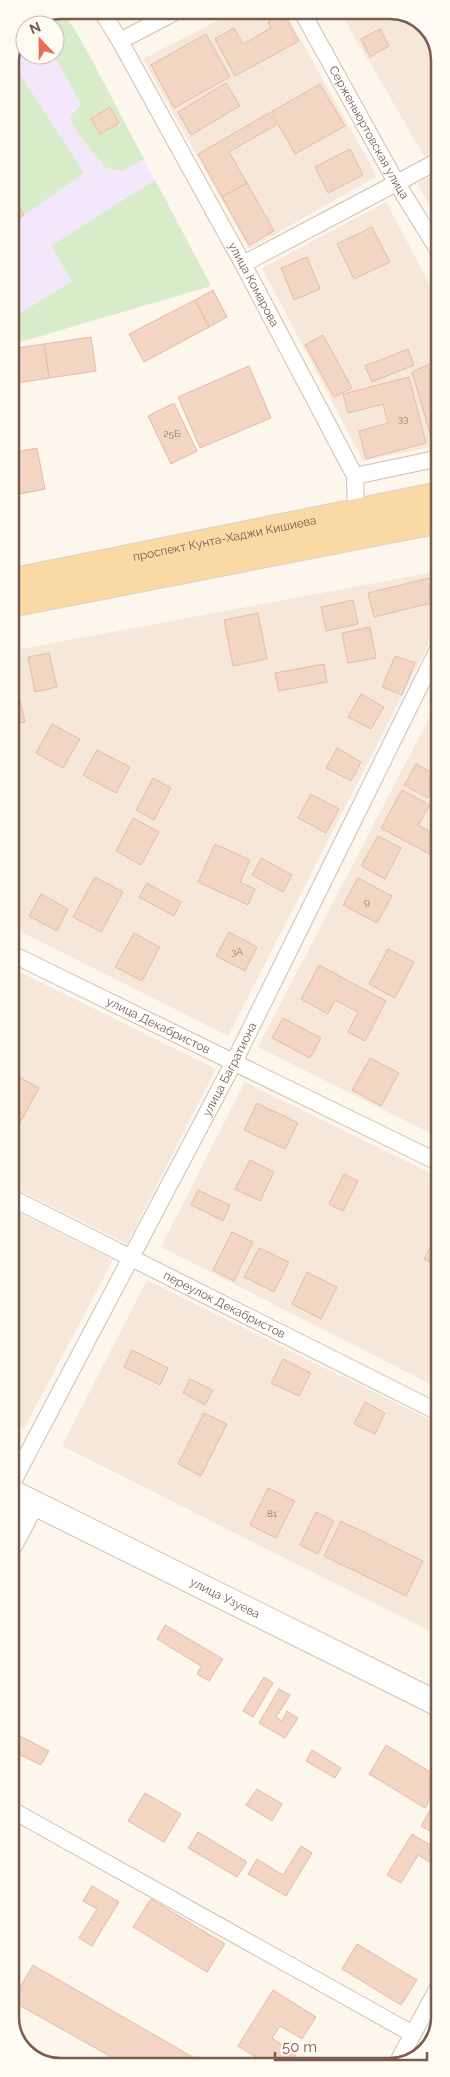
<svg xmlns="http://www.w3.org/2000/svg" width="450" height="2077" viewBox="0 0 450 2077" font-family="Raleway,sans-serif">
<rect width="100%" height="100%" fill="#fdf6ec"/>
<g fill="#f5e8da">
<polygon points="115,10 138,10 120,19"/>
<polygon points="238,10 284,10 377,176 249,249 143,59"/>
<polygon points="339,10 396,10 425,24 440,53 440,150 426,159"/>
<polygon points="440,172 440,223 417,183"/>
<polygon points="386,202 440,304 440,445 363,461 262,268"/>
<polygon points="440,571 440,622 228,1036 10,926 10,651"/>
<polygon points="440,697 440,1138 258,1047"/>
<polygon points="10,967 216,1069 127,1244 10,1186"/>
<polygon points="245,1082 440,1178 440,1389 161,1247"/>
<polygon points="10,1208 113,1260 24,1429 10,1423"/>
<polygon points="147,1280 440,1425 440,1636 62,1446"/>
</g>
<path fill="#f3e8fa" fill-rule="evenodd" d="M60 10H62L81 40 211 286 30 339 10 343V60L25 24ZM25 25H55V55H25Z"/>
<g fill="#d8ecc9">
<polygon points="60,10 62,10 81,40 144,159 122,171 106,168 77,132 70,117 81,104 54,55 55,25 25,25 25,54 15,47 25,24"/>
<polygon points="10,65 21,76 84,173 24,215 10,193"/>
<polygon points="155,180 211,286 30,339 10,343 10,320 72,281 51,246"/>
</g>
<g fill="#f3d5c3" stroke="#e6bba3">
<polygon points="283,13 299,41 235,76 215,39 234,28 243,44 271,28 268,22"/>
<polygon points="380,29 389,46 370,57 361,39"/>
<polygon points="206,34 230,77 174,108 151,65"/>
<polygon points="226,83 240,106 191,135 178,112"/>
<polygon points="320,84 345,126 295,154 271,112"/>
<polygon points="110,107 119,123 100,134 91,119"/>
<polygon points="269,113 276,125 229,152 247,183 222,197 198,154"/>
<polygon points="350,149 363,175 328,193 315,167"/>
<polygon points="247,183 274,231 249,245 222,197"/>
<polygon points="10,193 24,215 10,224"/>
<polygon points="372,227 390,262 354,279 337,244"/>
<polygon points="307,257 320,289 294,300 281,268"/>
<polygon points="213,290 227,317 209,327 195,300"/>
<polygon points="195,300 209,327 144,362 129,334"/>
<polygon points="323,335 352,388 334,397 305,345"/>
<polygon points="91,337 96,371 49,378 44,344"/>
<polygon points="44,344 49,378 10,384 10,349"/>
<polygon points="408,349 414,365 372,382 365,366"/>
<polygon points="440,359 440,442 433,443 412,372"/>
<polygon points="249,366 271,418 200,448 178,397"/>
<polygon points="409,377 426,443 366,459 359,431 388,423 383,404 348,413 343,394"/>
<polygon points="174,403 197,451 171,464 148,416"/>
<polygon points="37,448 45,489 10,496 10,453"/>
<polygon points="438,576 440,601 374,617 368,593"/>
<polygon points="353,600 358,624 326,631 321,607"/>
<polygon points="258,613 267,659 233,666 224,620"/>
<polygon points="370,627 376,658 348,663 342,633"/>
<polygon points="49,653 57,687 35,692 28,657"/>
<polygon points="395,656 415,663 402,695 382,687"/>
<polygon points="324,664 327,682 279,691 275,673"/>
<polygon points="15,679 25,722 10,725 10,680"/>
<polygon points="361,694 384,707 371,729 348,717"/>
<polygon points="52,724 80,739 63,768 36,753"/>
<polygon points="337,748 361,762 351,781 326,768"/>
<polygon points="97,750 130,767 116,793 83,775"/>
<polygon points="416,764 439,777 428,798 404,785"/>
<polygon points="153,778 171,788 154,820 136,810"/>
<polygon points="402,790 430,805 418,825 440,837 431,855 381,828"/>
<polygon points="311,794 339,809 326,833 298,818"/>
<polygon points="133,818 159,832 141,865 116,851"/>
<polygon points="378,836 401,848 385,879 361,866"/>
<polygon points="215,844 250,860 240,882 255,889 248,905 198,882"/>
<polygon points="261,858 292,875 283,892 252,875"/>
<polygon points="95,877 123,892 101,932 73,917"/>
<polygon points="358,878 392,896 377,923 343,905"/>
<polygon points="10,882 18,886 10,902"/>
<polygon points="147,883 181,902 174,916 139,897"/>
<polygon points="41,894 68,909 57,931 29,916"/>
<polygon points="229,932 257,947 245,971 216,956"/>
<polygon points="134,933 160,947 142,981 115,967"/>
<polygon points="388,949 414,962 395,998 369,984"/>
<polygon points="319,965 386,1001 365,1041 348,1032 358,1012 335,1000 328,1014 301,999"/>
<polygon points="283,1018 321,1038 310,1058 272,1038"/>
<polygon points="370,1058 399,1073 381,1106 352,1090"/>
<polygon points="12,1073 39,1088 10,1141 10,1077"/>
<polygon points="257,1103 298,1123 285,1149 244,1130"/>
<polygon points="250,1160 274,1172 260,1201 235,1189"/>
<polygon points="344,1174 358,1181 343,1211 329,1204"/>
<polygon points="198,1190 230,1205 223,1221 191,1205"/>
<polygon points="439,1230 440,1230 440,1267 424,1259"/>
<polygon points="232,1232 253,1242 234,1281 213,1270"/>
<polygon points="259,1248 289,1262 274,1292 244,1277"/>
<polygon points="307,1272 337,1287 321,1319 292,1304"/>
<polygon points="132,1350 168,1368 160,1385 124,1367"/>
<polygon points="283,1359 311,1373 299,1396 271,1383"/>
<polygon points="190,1379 213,1390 205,1405 183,1393"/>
<polygon points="365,1402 385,1413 375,1434 354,1424"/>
<polygon points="204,1413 227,1424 201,1476 178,1464"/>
<polygon points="268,1488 295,1501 276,1538 250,1525"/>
<polygon points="316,1512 334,1521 318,1554 300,1545"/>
<polygon points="341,1521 423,1561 406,1596 324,1556"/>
<polygon points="165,1625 223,1659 209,1681 197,1674 201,1666 157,1639"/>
<polygon points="264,1677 273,1683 253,1717 243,1711"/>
<polygon points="279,1689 290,1695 276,1717 282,1721 287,1711 298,1718 285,1738 259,1723"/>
<polygon points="10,1731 49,1751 41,1765 10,1750"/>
<polygon points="386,1745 440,1778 440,1783 425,1808 369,1774"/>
<polygon points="312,1750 341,1768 335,1778 306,1761"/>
<polygon points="257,1789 282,1804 272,1821 246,1805"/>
<polygon points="145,1793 181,1814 164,1842 128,1821"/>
<polygon points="440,1794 440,1837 421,1826"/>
<polygon points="198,1832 247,1862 237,1877 188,1848"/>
<polygon points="412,1834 440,1851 440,1868 418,1855 401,1883 387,1875"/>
<polygon points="301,1846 312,1853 286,1896 248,1874 257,1859 283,1875"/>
<polygon points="92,1886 119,1902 92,1946 79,1938 97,1909 83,1901"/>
<polygon points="151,1899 225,1944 207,1972 133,1927"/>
<polygon points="357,1944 417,1980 401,2005 342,1969"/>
<polygon points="33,1965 210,2067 129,2067 12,2001"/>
<polygon points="273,1990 316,2017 302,2039 280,2026 272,2038 296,2054 288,2067 272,2067 238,2046"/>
</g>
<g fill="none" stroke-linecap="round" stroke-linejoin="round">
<g stroke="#d1beb0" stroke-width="18">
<g id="minor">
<path id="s1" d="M101 10 120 41 243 264 355 476 356 513 349 517"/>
<path id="s2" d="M301 10 396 182 440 253"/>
<polyline points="120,41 179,10"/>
<polyline points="243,264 440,160"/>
<polyline points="355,476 440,458"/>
<polyline points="440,519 440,544"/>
<path id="s3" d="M10 953 440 1163"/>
<path id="s4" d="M10 1197 440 1413"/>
<path id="s5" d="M10 1487 234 1062 440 645"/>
<polyline points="10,1809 413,2034"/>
<polyline points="395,2067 440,1984"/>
</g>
</g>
<g stroke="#d1beb0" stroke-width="23">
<polyline id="tertiary" points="10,1548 34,1503"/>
</g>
<g stroke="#d6c0b0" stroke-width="26">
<g id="secondary">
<path id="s6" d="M10 1491 440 1705"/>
</g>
</g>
<g stroke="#dad1cd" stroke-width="28">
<g id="primary">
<path id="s7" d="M10 582 440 495"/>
<polyline points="10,604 440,520"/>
</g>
</g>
<use href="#minor" stroke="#fff" stroke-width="16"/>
<use href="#tertiary" stroke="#fff" stroke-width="21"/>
<use href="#secondary" stroke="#fff" stroke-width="24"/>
<use href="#primary" stroke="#fbd9a5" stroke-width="26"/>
</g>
<g text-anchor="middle" stroke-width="5" stroke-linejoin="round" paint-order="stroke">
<g font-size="10" fill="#987a6a">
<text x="403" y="422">33</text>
<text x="172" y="437">25Б</text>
<text x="367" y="905">9</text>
<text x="237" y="955">3А</text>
<text x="272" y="1517">81</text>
</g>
<g font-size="12" fill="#7a5c4d" stroke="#fffaf3">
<text dy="4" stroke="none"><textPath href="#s2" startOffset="140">Серженьюртовская улица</textPath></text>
<text dy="4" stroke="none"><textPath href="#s1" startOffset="314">улица Комарова</textPath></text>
<text dy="4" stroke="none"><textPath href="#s7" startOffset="219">проспект Кунта-Хаджи Кишиева</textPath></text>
<text dy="4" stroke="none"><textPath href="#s3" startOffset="165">улица Декабристов</textPath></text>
<text dy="4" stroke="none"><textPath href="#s5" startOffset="472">улица Багратиона</textPath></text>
<text dy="4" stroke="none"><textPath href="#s4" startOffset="240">переулок Декабристов</textPath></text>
<text dy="4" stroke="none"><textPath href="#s6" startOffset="240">улица Узуева</textPath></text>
</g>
</g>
<path d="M0 0H450V2077H0ZM60 19H390A41 41 0 0 1 431 60V2017A41 41 0 0 1 390 2058H60A41 41 0 0 1 19 2017V60A41 41 0 0 1 60 19Z" fill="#fffaf3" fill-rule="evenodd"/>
<path fill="none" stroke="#7a5c4d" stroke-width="2.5" d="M60 19H390A41 41 0 0 1 431 60V2017A41 41 0 0 1 390 2058H60A41 41 0 0 1 19 2017V60A41 41 0 0 1 60 19Z"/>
<g transform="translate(40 40) rotate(338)"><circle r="24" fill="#fffaf3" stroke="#cabbb1"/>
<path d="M0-4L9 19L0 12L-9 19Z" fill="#e76f51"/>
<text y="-8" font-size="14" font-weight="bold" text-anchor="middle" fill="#7a5c4d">N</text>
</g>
<path d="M275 2052v8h152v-8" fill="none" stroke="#7a5c4d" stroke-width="2.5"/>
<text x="282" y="2052" font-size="15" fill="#7a5c4d" stroke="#fffaf3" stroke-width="4" paint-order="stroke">50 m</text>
</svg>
